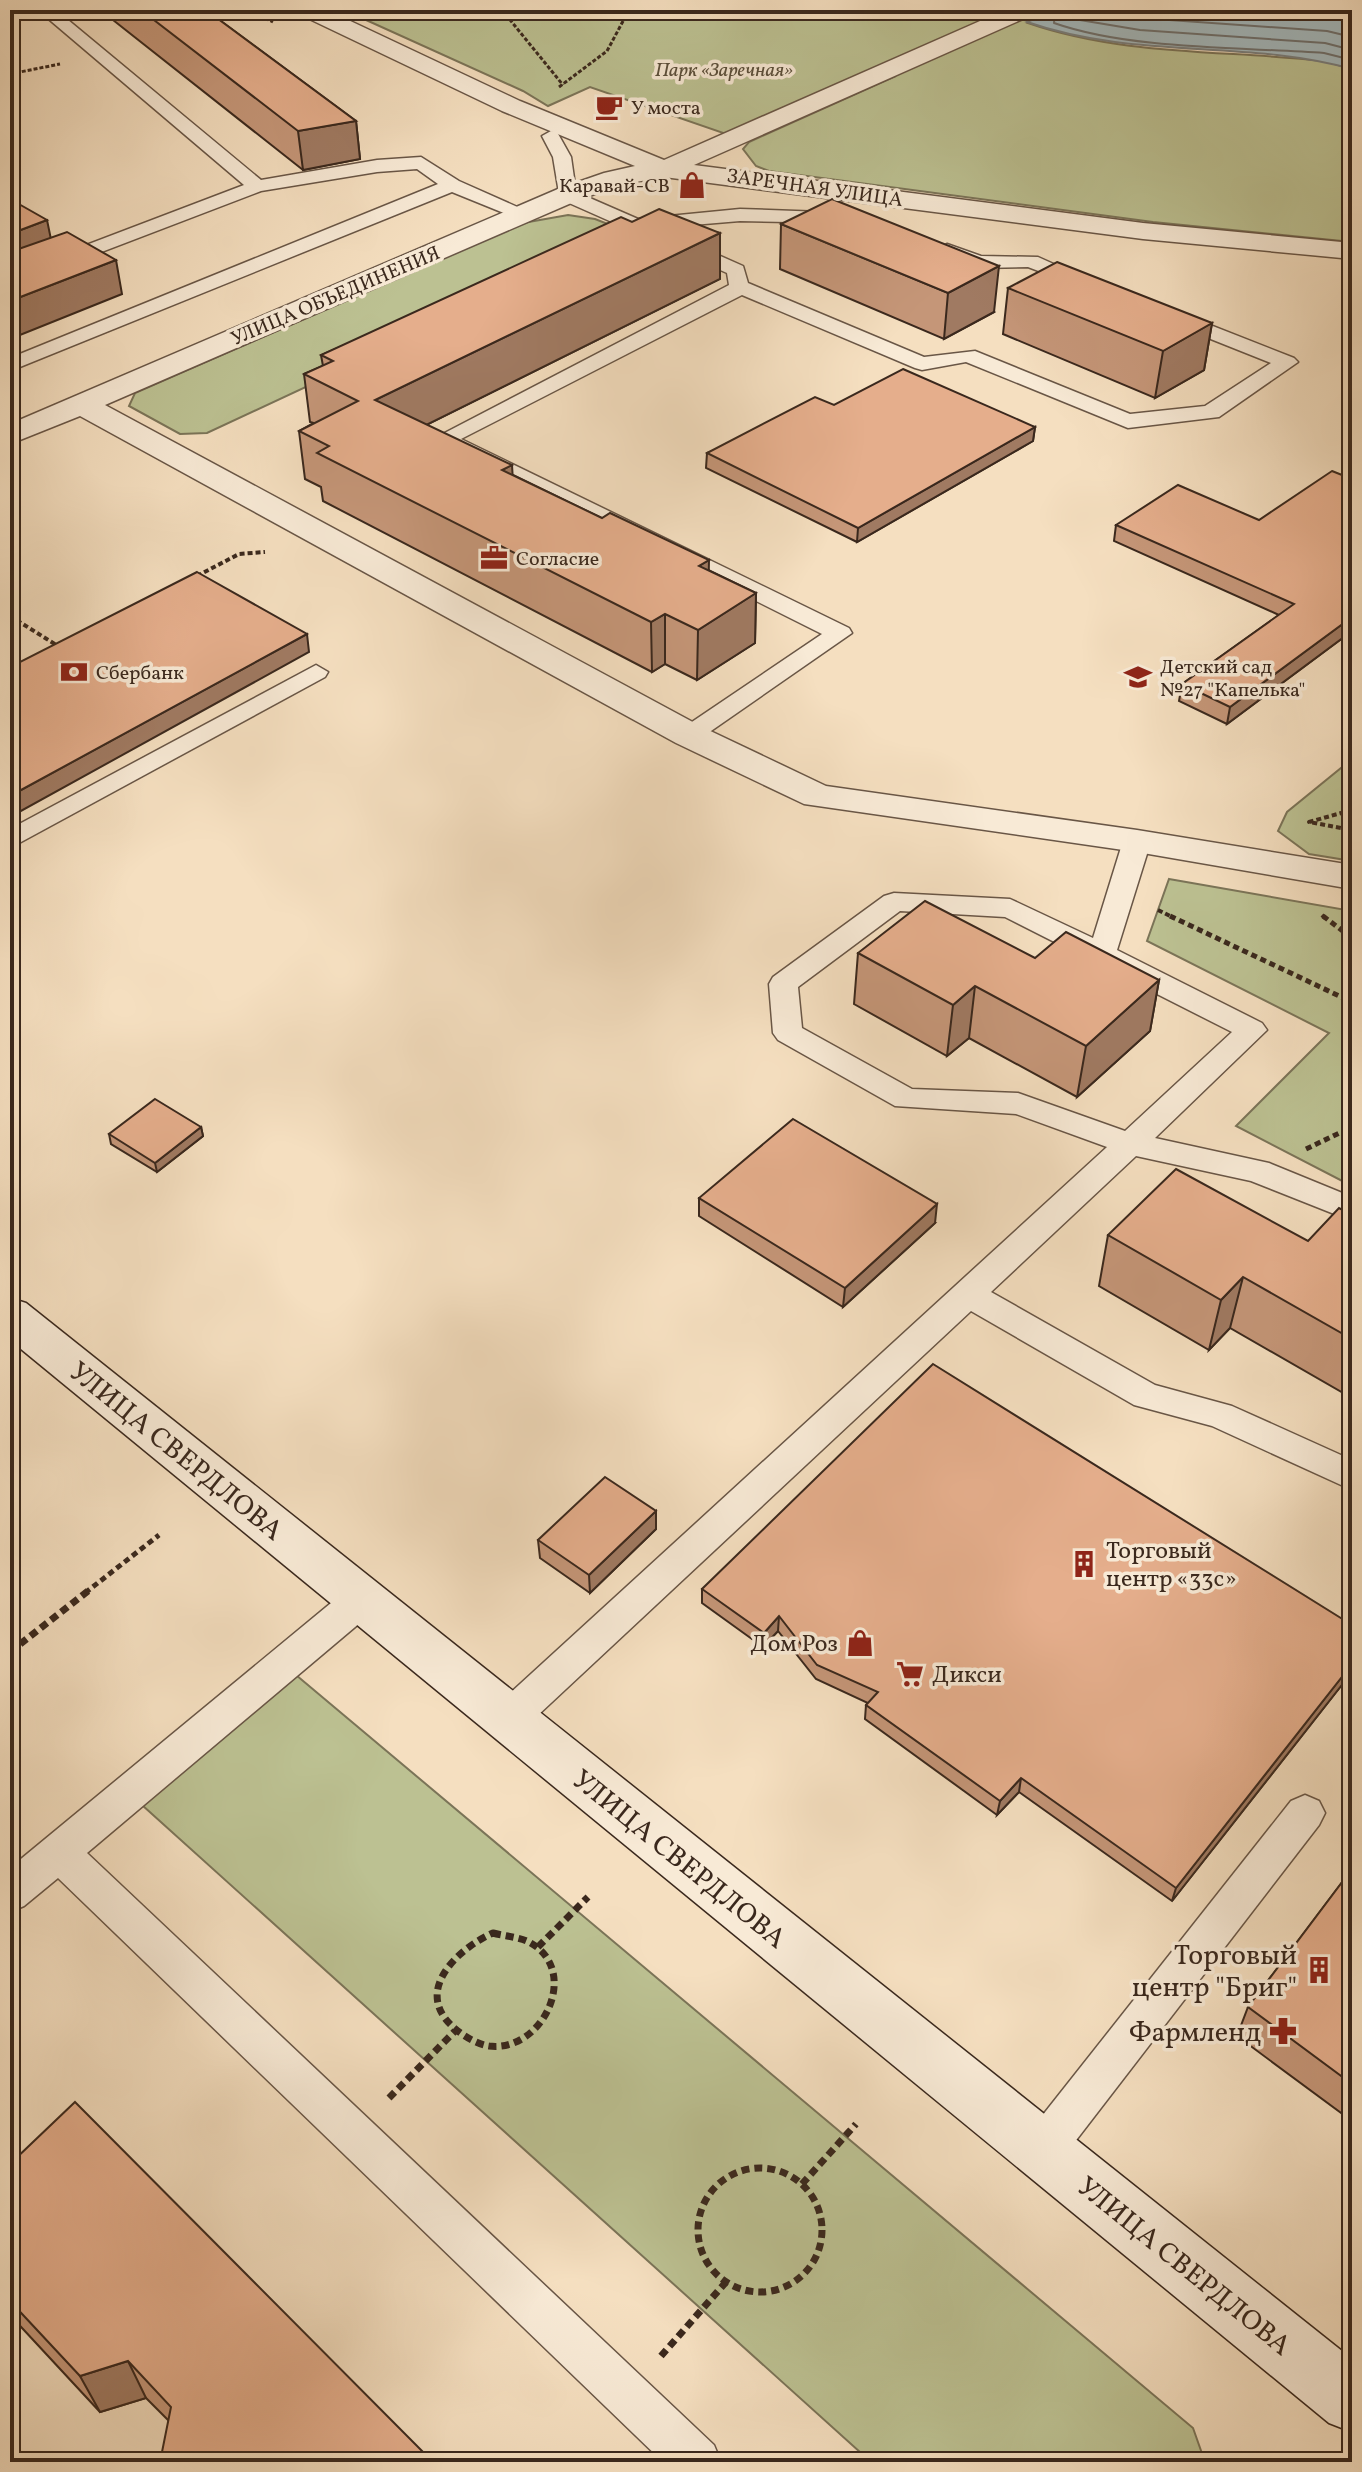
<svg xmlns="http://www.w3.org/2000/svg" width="1362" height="2472" viewBox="0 0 1362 2472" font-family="Vollkorn,serif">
<rect width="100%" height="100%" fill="#f5dfc0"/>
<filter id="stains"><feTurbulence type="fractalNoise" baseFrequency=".0025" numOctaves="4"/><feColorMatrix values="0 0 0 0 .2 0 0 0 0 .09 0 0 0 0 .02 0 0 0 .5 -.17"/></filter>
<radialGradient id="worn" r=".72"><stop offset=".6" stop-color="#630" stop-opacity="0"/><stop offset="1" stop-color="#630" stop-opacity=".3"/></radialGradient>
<g fill="#bcc192" stroke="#7b7458" stroke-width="2">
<path d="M344 10H935L953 13 1055 10 1028 23C1123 56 1225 50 1324 61L1352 69V242L1153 222 769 171 756 166 743 149 749 142 894 77 873 70 726 134 590 87 548 106 523 91Z"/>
<polygon points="568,215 595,219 623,230 623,239 207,433 180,434 129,406 135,393 523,223"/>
<polygon points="1352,759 1352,861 1309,854 1278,831 1287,812"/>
<polygon points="1169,879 1352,911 1352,1186 1236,1126 1329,1033 1147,941"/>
<polygon points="296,1675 1193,2428 1205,2462 871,2462 142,1805"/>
</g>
<path fill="#a3b9be" stroke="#797f7e" stroke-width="2" d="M1055 10H1352V69C1244 39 1137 60 1027 22Z"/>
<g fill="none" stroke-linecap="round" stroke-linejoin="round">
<g stroke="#6e706e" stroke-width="2">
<path d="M1055 10 1054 23C1131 50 1241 47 1324 53L1352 60"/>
<polyline points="1065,10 1066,16 1074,19 1140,30 1325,43 1352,50"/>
<polyline points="1091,10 1141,18 1327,31 1352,37"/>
</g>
<g stroke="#695646" stroke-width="3">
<g id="lane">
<polygon points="38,10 56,10 261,180 377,160 421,157 459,181 533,214 530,218 516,218 452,192 10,371 10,358 438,184 417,169 377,172 261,191 10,287 10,274 244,185"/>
<polygon points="551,131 557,132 571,157 576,192 638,219 740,209 850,213 853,217 850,221 843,223 740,221 657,228 743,266 748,283 924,357 975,351 1130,414 1205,406 1271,363 1163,320 1160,316 1163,312 1177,312 1294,358 1298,362 1219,417 1128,428 966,362 922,370 915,368 742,295 461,439 849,628 852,633 698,740 680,740 676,735 680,730 822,634 433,439 729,285 727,273 560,199 553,157 542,136"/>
<polygon points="947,244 981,256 1038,257 1096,283 1086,289 1028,267 979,268 940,254 937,250"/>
<polygon points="316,665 328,672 325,677 10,848 10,829"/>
<path d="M1137 833 1147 835 1151 841 1117 950 1262 1023 1267 1030 1155 1138 1269 1163 1352 1197V1221L1251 1181 1136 1156 991 1292 1155 1385 1232 1406 1352 1460V1490L1212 1426 1134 1405 971 1311 521 1731 508 1736 495 1731 489 1719 495 1707 1107 1147 1016 1114 895 1106 778 1040 773 1033 769 984 773 977 884 896 894 893 1010 899 1093 938 1123 841 1127 835ZM900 911 1005 917 1232 1032 1125 1131 1018 1093 912 1089 802 1028 798 987Z"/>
<polygon points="361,1585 374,1589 379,1600 374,1611 87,1853 714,2445 721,2462 663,2462 58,1878 24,1906 10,1912 10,1868 348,1589"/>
<polygon points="1305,1795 1319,1801 1325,1813 1319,1825 1057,2165 1042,2172 1027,2165 1020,2150 1027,2135 1291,1801"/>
</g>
</g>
<g stroke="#695646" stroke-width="3">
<polygon id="street" points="298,10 327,10 520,101 664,160 1005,10 1035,10 1032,15 694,165 1143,223 1352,243 1352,259 1143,239 664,177 619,185 576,201 105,405 702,727 826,786 1137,830 1352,865 1352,889 1137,852 804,804 676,743 80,416 10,444 10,424 558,189 604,173 635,166 502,111 301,15"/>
</g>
<g stroke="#3a281d" stroke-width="3">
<polygon id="secondary" points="10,1298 26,1303 1352,2359 1352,2432 1329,2423 10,1340"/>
</g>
<g stroke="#3a281d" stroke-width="3" stroke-dasharray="4 2" stroke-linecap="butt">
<polyline points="249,10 273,22"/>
<polyline points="502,10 563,85"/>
<polyline points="10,74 60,64"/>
<polyline points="559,87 607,51 629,10"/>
</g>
<g stroke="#3a281d" stroke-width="4" stroke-dasharray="5 3" stroke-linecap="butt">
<polyline points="197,576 239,554 265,552"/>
<polyline points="10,616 58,646"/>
<polyline points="1352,810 1309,822 1352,830"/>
<polyline points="1158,910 1174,918"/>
<polyline points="1322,915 1325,918"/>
</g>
<g stroke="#3a281d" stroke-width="5" stroke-dasharray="6 4" stroke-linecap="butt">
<polyline points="1170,916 1352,1002"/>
<polyline points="1323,916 1352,938"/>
<polyline points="1306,1149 1352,1127"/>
<polyline points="85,1593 159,1535"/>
</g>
<g stroke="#3a281d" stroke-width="7" stroke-dasharray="8 5" stroke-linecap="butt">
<polyline points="10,1652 88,1591"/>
<path d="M493 1933C504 1936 519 1937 529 1942 582 1970 543 2053 489 2046 476 2044 460 2034 451 2025 414 1989 459 1948 493 1933Z"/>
<polyline points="538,1947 588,1897"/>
<polyline points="389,2098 455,2031"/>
<circle cx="760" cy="2230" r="62"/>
<polyline points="802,2184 856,2124"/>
<polyline points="661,2356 726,2282"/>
</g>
<use href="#lane" fill="#f8ead6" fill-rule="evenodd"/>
<use href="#street" fill="#f8ead6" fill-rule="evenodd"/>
<use href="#secondary" fill="#f8ead6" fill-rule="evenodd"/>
</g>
<g fill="#c59678" stroke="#3a281d" stroke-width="2">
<polygon points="111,10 206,10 356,121 360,159 303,170 113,20"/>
<polygon points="632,222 720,233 720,279 426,425 513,475 756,593 755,643 697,680 665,664 652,672 323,501 321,487 305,479 299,431 314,423 310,422 304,374 323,366 321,355"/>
<polygon points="781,224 994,312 944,339 780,269"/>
<polygon points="1008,288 1212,323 1204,370 1155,398 1003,334"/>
<polygon points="834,405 1035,427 1033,441 857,542 706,468 707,453"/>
<polygon points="1259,520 1352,631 1227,724 1179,701 1182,684 1279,615 1114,541 1116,525"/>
<polygon points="858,953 1035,958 1159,980 1150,1031 1077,1097 969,1038 947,1056 854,1004"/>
<polygon points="201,1127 203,1136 157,1172 111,1144 109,1134"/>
<polygon points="699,1198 935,1223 843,1307 699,1216"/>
<polygon points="1352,1215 1352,1398 1230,1328 1209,1350 1099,1286 1108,1235 1308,1241"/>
<polygon points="656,1511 656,1529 590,1593 540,1558 538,1540"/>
<polygon points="702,1589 1352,1625 1352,1672 1172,1901 1019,1792 997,1815 865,1719 866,1705 868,1703 816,1679 778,1631 763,1647 702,1603"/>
<polygon points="1352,1869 1352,2121 1237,2036 1248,2007"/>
<polygon points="10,2164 433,2462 168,2420 146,2398 100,2412 10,2315"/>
</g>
<g fill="#a07a62" stroke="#3a281d" stroke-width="2">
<polygon points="10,10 38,10 39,15 10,22"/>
<polygon points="356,121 360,159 303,170 298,131"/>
<polygon points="47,220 54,254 10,271 10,234"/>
<polygon points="720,233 720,279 380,448 375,400"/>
<polygon points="116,260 122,294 10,339 10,301"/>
<polygon points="999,266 994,312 944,339 948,293"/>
<polygon points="1212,323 1204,370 1155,398 1163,351"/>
<polygon points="1035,427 1033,441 857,542 858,528"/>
<polygon points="512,465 515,514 502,470"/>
<polygon points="709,560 708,609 699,566"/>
<polygon points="756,593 755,643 697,680 698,630"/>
<polygon points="665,614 665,664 652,672 651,622"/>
<polygon points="1352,617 1352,631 1227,724 1230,707"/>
<polygon points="307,634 309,652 10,817 10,796"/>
<polygon points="1159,980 1150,1031 1077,1097 1086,1046"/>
<polygon points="975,986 969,1038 947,1056 953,1005"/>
<polygon points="201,1127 203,1136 157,1172 155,1163"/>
<polygon points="937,1204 935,1223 843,1307 845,1288"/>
<polygon points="1243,1277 1230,1328 1209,1350 1221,1300"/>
<polygon points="656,1511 656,1529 590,1593 589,1575"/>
<polygon points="779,1616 778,1631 763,1647 764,1633"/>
<polygon points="1352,1664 1352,1672 1172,1901 1176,1888"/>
<polygon points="1021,1778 1019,1792 997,1815 1000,1801"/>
<polygon points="128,2361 146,2398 100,2412 80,2376"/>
</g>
<g fill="#e5ae8c" stroke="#3a281d" stroke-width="2">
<polygon points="141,10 206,10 356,121 298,131"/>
<polygon points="10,199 47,220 10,234"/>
<polygon points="832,199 999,266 948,293 781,224"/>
<polygon points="659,209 720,233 375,400 512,465 502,470 602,518 610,513 709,560 699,566 756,593 698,630 665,614 651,622 317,453 329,446 299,431 358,401 304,374 333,361 321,355 621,217 632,222"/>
<polygon points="67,232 116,260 10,301 10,252"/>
<polygon points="1057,262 1212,323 1163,351 1008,288"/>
<polygon points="903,369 1035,427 858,528 707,453 815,397 834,405"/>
<polygon points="1332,471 1352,479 1352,617 1230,707 1182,684 1294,604 1116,525 1178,485 1259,520"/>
<polygon points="197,572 307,634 10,796 10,667"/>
<polygon points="925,901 1035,958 1066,932 1159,980 1086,1046 975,986 953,1005 858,953"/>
<polygon points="155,1099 201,1127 155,1163 109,1134"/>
<polygon points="793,1119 937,1204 845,1288 699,1198"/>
<polygon points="1176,1169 1308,1241 1339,1208 1352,1215 1352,1339 1243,1277 1221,1300 1108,1235"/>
<polygon points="933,1364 1352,1625 1352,1664 1176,1888 1021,1778 1000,1801 866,1705 878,1692 817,1665 779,1616 764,1633 702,1589"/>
<polygon points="605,1477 656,1511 589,1575 538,1540"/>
<polygon points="1352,1869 1352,2084 1248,2007"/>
<polygon points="75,2102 433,2462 160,2462 171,2407 128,2361 80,2376 10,2301 10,2164"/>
</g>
<defs>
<g id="cafe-bare" transform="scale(2.16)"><path d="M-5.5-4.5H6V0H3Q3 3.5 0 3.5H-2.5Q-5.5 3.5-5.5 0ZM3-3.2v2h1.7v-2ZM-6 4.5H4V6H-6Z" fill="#8f2418" stroke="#f8ead6" stroke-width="2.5" paint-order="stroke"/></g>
<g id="shop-bare" transform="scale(2.16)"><path d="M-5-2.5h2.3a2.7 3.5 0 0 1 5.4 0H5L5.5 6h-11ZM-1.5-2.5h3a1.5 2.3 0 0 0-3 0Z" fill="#8f2418" stroke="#f8ead6" stroke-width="2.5" paint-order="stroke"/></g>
<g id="office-bare" transform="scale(2.16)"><path d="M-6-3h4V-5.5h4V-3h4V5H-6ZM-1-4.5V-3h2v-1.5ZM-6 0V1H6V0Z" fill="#8f2418" stroke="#f8ead6" stroke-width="2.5" paint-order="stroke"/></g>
<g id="bank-bare" transform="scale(2.16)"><path d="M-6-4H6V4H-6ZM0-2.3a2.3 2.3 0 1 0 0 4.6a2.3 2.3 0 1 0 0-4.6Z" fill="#8f2418" stroke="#f8ead6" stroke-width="2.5" paint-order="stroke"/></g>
<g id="school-bare" transform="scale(2.16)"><path d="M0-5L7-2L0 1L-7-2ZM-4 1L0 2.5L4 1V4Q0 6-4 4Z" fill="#8f2418" stroke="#f8ead6" stroke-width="2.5" paint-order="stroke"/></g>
<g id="building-bare" transform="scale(2.16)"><path d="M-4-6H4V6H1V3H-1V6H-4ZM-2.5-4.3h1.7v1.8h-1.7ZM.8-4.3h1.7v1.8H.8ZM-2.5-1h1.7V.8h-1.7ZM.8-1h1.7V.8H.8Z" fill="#8f2418" stroke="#f8ead6" stroke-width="2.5" paint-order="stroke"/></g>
<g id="supermarket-bare" transform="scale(2.16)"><path d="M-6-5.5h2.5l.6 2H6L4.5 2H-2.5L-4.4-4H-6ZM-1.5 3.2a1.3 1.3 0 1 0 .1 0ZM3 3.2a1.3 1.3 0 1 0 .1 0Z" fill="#8f2418" stroke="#f8ead6" stroke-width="2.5" paint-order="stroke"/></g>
<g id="pharmacy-bare" transform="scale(2.16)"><path d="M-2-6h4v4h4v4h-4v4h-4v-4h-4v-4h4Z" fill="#8f2418" stroke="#f8ead6" stroke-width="2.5" paint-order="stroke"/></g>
</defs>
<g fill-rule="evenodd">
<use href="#cafe-bare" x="609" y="107"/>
<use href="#shop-bare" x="692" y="185"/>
<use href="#office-bare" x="494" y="558"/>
<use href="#bank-bare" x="74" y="672"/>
<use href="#school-bare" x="1138" y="677"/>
<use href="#building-bare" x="1084" y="1564"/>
<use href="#shop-bare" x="860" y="1643"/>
<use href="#supermarket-bare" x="910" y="1674"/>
<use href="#building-bare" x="1319" y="1970"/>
<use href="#pharmacy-bare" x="1283" y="2031"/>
</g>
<g text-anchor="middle" stroke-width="7" stroke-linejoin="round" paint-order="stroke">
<g font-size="20" font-style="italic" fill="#5a4e3a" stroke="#f8ead6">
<text x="724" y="76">Парк «Заречная»</text>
</g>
<g font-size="20" fill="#3a281d" stroke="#f8ead6" text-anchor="start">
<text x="631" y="114">У моста</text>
<text x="670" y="192" text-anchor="end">Каравай-СВ</text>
<text x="516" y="565">Согласие</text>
<text x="1160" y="673">Детский сад<tspan x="1160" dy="23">№27 "Капелька"</tspan></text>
<text x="96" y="679">Сбербанк</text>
</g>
<g font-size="20" fill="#3a281d" stroke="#f8ead6">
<text transform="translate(815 187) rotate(8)" y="7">ЗАРЕЧНАЯ УЛИЦА</text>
<text transform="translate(335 295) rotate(-23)" y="7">УЛИЦА ОБЪЕДИНЕНИЯ</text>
</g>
<g font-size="24" fill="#3a281d" stroke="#f8ead6" text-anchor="start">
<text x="1106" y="1558">Торговый<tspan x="1106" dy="28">центр «33с»</tspan></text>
<text x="838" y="1651" text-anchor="end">Дом Роз</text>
<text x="932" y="1682">Дикси</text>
</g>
<g font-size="28" fill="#3a281d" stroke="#f8ead6">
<text transform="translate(177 1450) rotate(39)" y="10">УЛИЦА СВЕРДЛОВА</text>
<text transform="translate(680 1858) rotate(39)" y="10">УЛИЦА СВЕРДЛОВА</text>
<text transform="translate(1185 2265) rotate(39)" y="10">УЛИЦА СВЕРДЛОВА</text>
</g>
<g font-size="28" fill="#3a281d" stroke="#f8ead6" text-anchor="end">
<text x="1297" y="1964">Торговый<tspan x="1297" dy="32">центр "Бриг"</tspan></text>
<text x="1261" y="2041">Фармленд</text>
</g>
</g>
<rect width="1362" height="2472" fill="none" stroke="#f5dfc0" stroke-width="40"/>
<rect x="12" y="12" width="1338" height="2448" fill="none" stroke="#3a281d" stroke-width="4"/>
<rect x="20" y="20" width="1322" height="2432" fill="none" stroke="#3a281d" stroke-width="2"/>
<rect width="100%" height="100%" filter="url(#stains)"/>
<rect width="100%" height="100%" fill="url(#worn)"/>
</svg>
